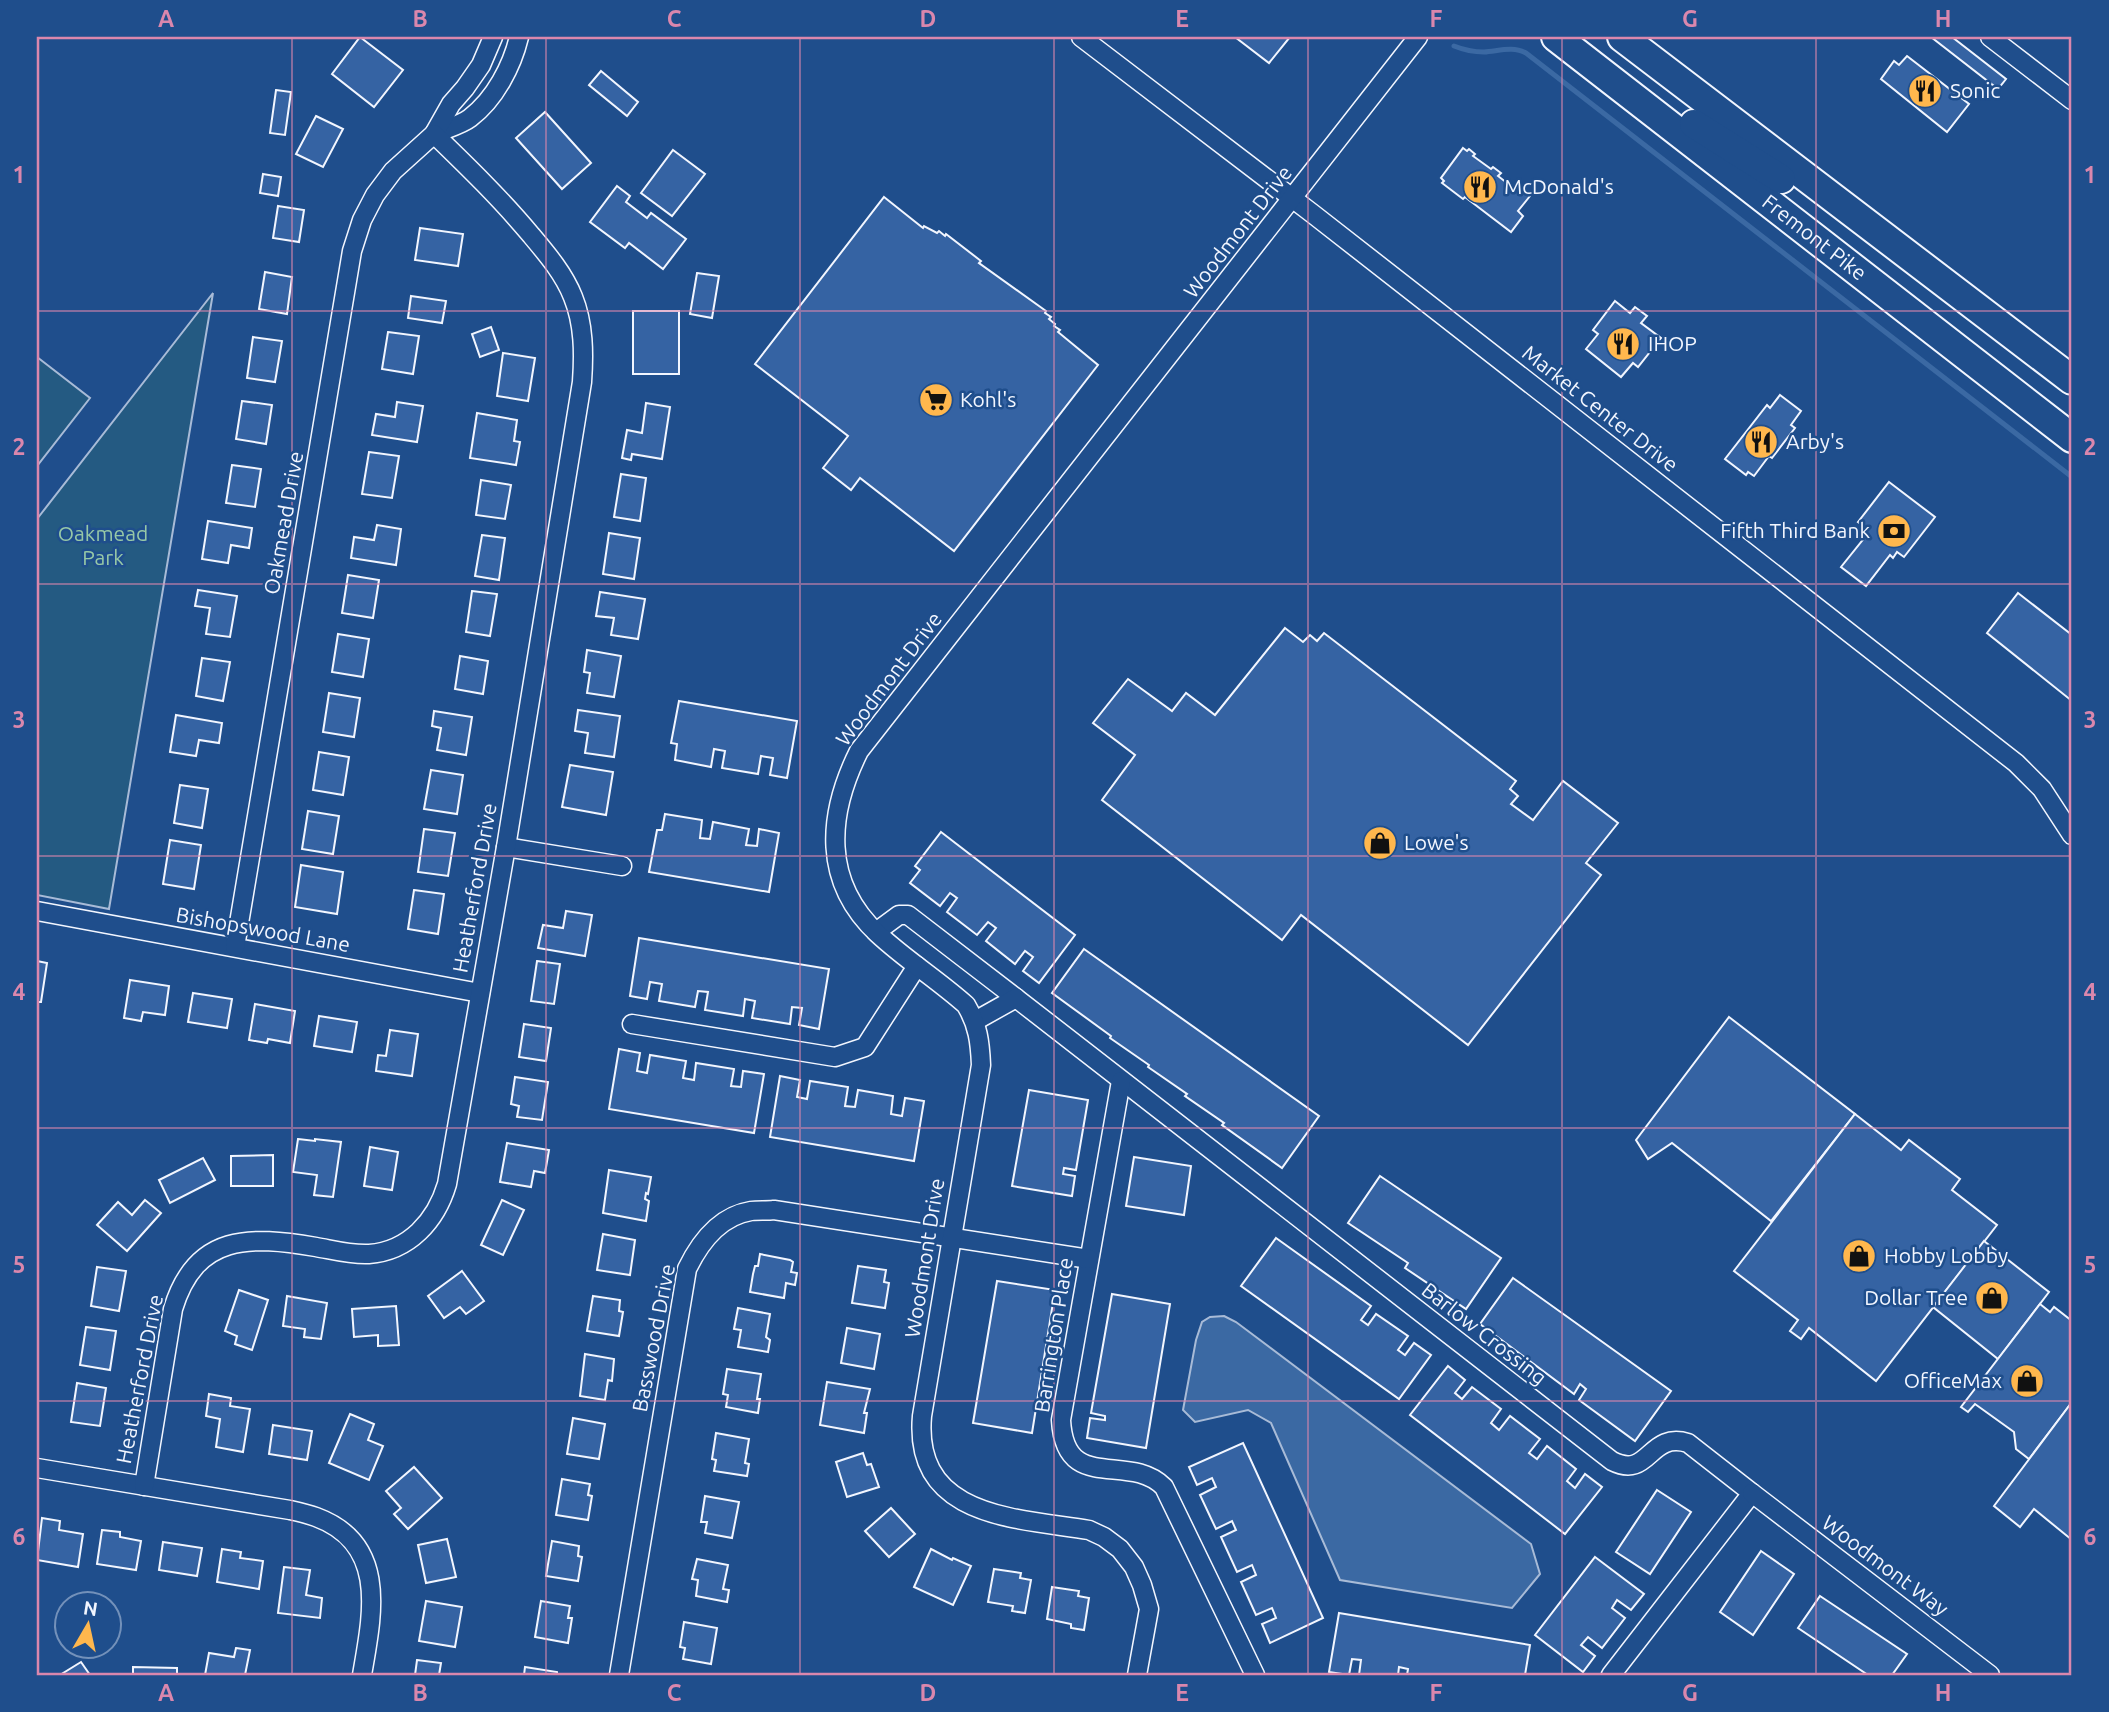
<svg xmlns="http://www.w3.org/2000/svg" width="2109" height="1712" viewBox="0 0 2109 1712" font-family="Ubuntu,sans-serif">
<rect width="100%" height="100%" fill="#1f4e8c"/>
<g fill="#245a82" stroke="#a8bbd7" stroke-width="2">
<polygon points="213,293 109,909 37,895 37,519"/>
<polygon points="37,357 90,398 37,466"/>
</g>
<polygon fill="#3b69a3" stroke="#a8bbd7" stroke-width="2" points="1224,1316 1236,1322 1531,1544 1540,1574 1512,1608 1340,1580 1271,1423 1248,1410 1195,1422 1183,1410 1196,1340 1202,1322 1210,1317"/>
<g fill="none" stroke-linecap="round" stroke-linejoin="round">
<path stroke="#3b69a3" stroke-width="5" d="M1454 46C1464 50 1474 52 1484 52 1499 51 1513 46 1526 53L2072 477"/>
</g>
<g fill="#3563a3" stroke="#f2f6ff" stroke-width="2">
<polygon points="360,37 403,70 374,107 332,74"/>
<polygon points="1235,37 1290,37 1269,63"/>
<polygon points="1931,37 1952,37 2006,79 1998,89"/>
<polygon points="1907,56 1969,104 1947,132 1881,79 1894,61 1899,65"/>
<polygon points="601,71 638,102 627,116 589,85"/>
<polygon points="276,90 291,92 285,135 270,133"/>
<polygon points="545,112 591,163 562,189 516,138"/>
<polygon points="316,116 343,129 323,167 296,154"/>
<polygon points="1463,148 1467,151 1469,149 1475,154 1473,156 1491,169 1493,167 1501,173 1498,176 1521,194 1524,191 1530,196 1518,211 1523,216 1511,232 1465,197 1463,199 1442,183 1444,181 1441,178"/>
<polygon points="673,150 705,174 672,216 641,193"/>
<polygon points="263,174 281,177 278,196 260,193"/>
<polygon points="617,186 630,196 626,202 647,218 651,213 686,239 663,269 629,243 625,248 590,222"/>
<polygon points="884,197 923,228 924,226 937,233 939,231 945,236 946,234 981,261 979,263 1046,311 1045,313 1051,317 1049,319 1055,324 1054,326 1060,330 1058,332 1098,365 954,551 860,478 851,490 823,468 848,436 755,364"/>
<polygon points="278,206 304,210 299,242 273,238"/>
<polygon points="420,228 463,234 458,266 415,260"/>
<polygon points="265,272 292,277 287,314 259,309"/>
<polygon points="697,273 719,276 712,318 690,314"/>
<polygon points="411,296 446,301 442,323 408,318"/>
<polygon points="1615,301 1630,313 1635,307 1647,316 1641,323 1661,338 1638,367 1633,363 1621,377 1586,349 1598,334 1593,330"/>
<rect x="633" y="311" width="46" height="63"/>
<polygon points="491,327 499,350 480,357 472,334"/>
<polygon points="388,332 419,336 413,374 382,369"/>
<polygon points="253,337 282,341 275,382 247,378"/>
<polygon points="503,353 535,358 528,401 497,396"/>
<polygon points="1780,395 1801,411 1791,425 1795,428 1772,458 1769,456 1754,476 1748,472 1746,475 1725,459 1767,405 1770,408"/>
<polygon points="242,401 272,405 266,444 236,439"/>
<polygon points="397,402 423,406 417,442 372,435 376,414 395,417"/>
<polygon points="646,403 670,407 662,459 632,454 631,460 622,458 627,430 642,433"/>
<polygon points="477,413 517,420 514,441 520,442 516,465 470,458"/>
<polygon points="369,452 399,456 392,498 362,494"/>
<polygon points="232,465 261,469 255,507 226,503"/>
<polygon points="621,474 646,478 640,521 614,517"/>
<polygon points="481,480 511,485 505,519 476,515"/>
<polygon points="1889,482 1935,517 1904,557 1897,552 1893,558 1890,555 1866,586 1841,567 1865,537 1862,534 1866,528 1858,522"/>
<polygon points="208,521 252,528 249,548 231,545 228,563 202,559"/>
<polygon points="377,525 401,529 396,565 351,558 354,537 374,540"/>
<polygon points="609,533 640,538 634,579 603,574"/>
<polygon points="482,535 505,538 499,580 475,576"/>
<polygon points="348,575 379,580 373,618 342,613"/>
<polygon points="198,590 237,596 230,637 206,634 210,608 195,606"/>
<polygon points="472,591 497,594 490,636 466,632"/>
<polygon points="600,592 645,599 638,639 611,635 614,618 596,616"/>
<polygon points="2018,593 2072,635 2072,701 1987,633"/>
<polygon points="1285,628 1303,642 1310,635 1317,641 1324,633 1516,781 1510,789 1518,796 1511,804 1533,820 1563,781 1618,823 1586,863 1601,875 1468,1045 1301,915 1282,940 1102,800 1135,755 1093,723 1128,679 1172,711 1186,693 1215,715"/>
<polygon points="338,634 369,639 363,677 332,672"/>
<polygon points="587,650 621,656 614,697 587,693 590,673 584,672"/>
<polygon points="460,656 488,661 483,694 455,689"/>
<polygon points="202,658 230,662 223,701 196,696"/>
<polygon points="329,693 360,698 354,737 323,732"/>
<polygon points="679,701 797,721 787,778 770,775 773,758 761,756 758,774 722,768 725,751 714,749 711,767 675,760 677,744 671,743"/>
<polygon points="578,710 620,716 614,757 585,753 588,733 575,731"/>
<polygon points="434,711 472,717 466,755 437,750 441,728 432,726"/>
<polygon points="176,715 222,723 219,743 199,740 196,756 170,752"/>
<polygon points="319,752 349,757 343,795 313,790"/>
<polygon points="570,765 613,772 606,815 562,807"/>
<polygon points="431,770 463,775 457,814 424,809"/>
<polygon points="180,785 208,789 202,828 174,823"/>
<polygon points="308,811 339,816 333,854 302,849"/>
<polygon points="665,814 702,820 700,838 710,839 713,822 749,829 746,845 757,846 759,829 779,833 769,892 649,872 657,830 662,830"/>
<polygon points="424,829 455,833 448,876 418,872"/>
<polygon points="941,832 1075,935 1039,983 1023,971 1033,957 1025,951 1015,964 986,941 996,928 988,922 977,935 947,912 957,898 950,893 940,906 910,883 920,870 915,866"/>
<polygon points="170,840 201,845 194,889 163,884"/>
<polygon points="301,865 343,872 337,914 295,907"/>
<polygon points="414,890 444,894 438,934 408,929"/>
<polygon points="566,911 592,915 585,956 538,948 543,925 563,928"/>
<polygon points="639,938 829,969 819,1029 799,1025 802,1008 792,1007 790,1024 752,1018 755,1001 745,999 743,1016 705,1010 708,992 698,991 695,1007 659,1001 662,984 650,982 647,999 630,996"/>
<polygon points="1084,949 1319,1116 1282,1168 1222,1125 1224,1123 1185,1096 1187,1094 1148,1067 1149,1065 1110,1038 1111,1036 1052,993"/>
<polygon points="37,961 47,963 41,1002 37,1002"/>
<polygon points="537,961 560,964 554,1004 531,1001"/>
<polygon points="130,980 169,986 165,1015 143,1012 141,1021 124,1018"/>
<polygon points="193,993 232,999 227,1028 188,1022"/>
<polygon points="255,1004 295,1011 290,1043 268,1039 267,1043 249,1040"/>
<polygon points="319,1016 357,1022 352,1052 314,1046"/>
<polygon points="1729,1017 1855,1114 1771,1221 1672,1143 1648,1159 1636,1140"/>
<polygon points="524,1024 551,1028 546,1061 519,1057"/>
<polygon points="390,1030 418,1034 412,1076 376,1071 378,1055 386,1056"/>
<polygon points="619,1049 640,1053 637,1071 647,1073 650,1055 686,1061 683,1078 694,1080 696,1063 734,1069 731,1086 741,1087 743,1071 764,1074 754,1133 609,1109"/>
<polygon points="780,1076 800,1080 797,1097 807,1099 810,1081 848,1087 845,1106 855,1107 858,1090 893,1096 891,1114 902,1116 905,1098 924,1101 914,1161 770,1137"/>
<polygon points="515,1077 548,1082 542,1120 517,1117 519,1106 511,1104"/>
<polygon points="1029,1090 1088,1100 1076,1170 1064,1168 1063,1174 1075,1176 1072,1196 1012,1186"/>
<polygon points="1855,1114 1901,1150 1909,1140 1960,1179 1952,1190 1997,1225 1876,1381 1809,1328 1801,1339 1790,1331 1798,1320 1734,1271"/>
<polygon points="298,1139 315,1141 315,1139 341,1142 333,1197 314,1195 317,1175 293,1172"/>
<polygon points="507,1143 549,1150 545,1173 534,1171 531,1187 500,1182"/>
<polygon points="370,1147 398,1152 392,1190 364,1186"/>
<polygon points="273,1155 273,1186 231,1186 231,1156"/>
<polygon points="1134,1157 1191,1166 1184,1215 1126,1206"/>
<polygon points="203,1158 215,1180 170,1203 159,1180"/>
<polygon points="609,1170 651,1177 648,1194 646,1193 645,1199 649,1201 646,1221 603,1213"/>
<polygon points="1380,1176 1501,1258 1466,1309 1405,1268 1408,1263 1348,1223"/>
<polygon points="145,1200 161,1213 127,1251 97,1225 118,1202 132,1215"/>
<polygon points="502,1200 524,1210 503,1255 481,1245"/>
<polygon points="603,1234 635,1240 630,1275 597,1270"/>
<polygon points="1276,1238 1371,1306 1361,1320 1368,1325 1376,1314 1408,1336 1398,1350 1405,1355 1414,1343 1431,1355 1399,1399 1241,1286"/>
<polygon points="1984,1241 2049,1292 1998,1359 1933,1307"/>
<polygon points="760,1254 790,1260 793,1262 791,1272 797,1273 795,1285 786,1283 784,1298 750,1292 753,1274 755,1266 758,1266"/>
<polygon points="858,1266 886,1270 884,1282 889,1283 885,1308 852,1303"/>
<polygon points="97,1267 126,1271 119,1311 91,1306"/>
<polygon points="462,1271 484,1301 466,1314 460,1307 444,1318 428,1296"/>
<polygon points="1513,1278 1671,1391 1635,1441 1579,1400 1586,1389 1580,1384 1574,1394 1480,1324"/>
<polygon points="997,1281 1055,1290 1032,1433 973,1423"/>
<polygon points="239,1290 268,1300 252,1350 235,1344 237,1336 225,1331"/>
<polygon points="1112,1294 1170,1304 1146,1448 1087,1438 1090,1418 1105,1420 1105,1416 1091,1413"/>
<polygon points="287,1296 327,1303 321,1339 304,1337 305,1329 283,1326"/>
<polygon points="593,1296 620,1300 619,1311 623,1312 619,1336 587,1331"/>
<polygon points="2040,1304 2050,1312 2054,1307 2072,1321 2072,1402 2029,1459 2016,1449 2014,1432 1975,1404 1968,1412 1961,1407"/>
<polygon points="396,1306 399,1345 378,1346 378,1335 354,1337 352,1309"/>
<polygon points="738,1308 770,1314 766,1337 770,1340 768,1352 738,1347 741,1330 734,1329"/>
<polygon points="86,1327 116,1331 110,1370 80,1365"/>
<polygon points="847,1328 880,1334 874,1369 841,1363"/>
<polygon points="585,1354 614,1359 612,1381 608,1380 605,1400 580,1396"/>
<polygon points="1448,1366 1465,1380 1455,1393 1462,1399 1472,1387 1501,1409 1491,1423 1499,1430 1510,1416 1540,1439 1529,1453 1537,1459 1547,1446 1576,1469 1567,1481 1575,1488 1585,1474 1602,1487 1565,1534 1410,1415"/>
<polygon points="727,1369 761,1374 757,1399 760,1399 758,1413 726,1407 728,1395 723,1394"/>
<polygon points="827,1382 870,1389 864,1413 867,1413 864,1433 820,1425"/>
<polygon points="77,1383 106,1388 100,1426 71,1422"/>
<polygon points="209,1394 231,1398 230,1406 250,1409 243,1452 216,1447 220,1419 206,1416"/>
<polygon points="2072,1402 2072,1540 2034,1509 2020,1527 1994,1506"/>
<polygon points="350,1414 374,1424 368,1440 383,1446 369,1480 329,1463"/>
<polygon points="573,1418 605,1424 599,1459 567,1454"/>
<polygon points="273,1425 312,1431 307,1460 269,1454"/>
<polygon points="716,1433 749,1439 745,1463 749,1464 747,1476 714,1471 716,1460 712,1459"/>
<polygon points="1243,1443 1323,1618 1270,1643 1262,1624 1276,1618 1272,1608 1256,1615 1241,1582 1256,1575 1252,1565 1237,1572 1221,1537 1236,1530 1232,1521 1216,1529 1200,1495 1216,1487 1212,1478 1197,1485 1189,1467"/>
<polygon points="863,1453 867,1465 871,1464 879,1487 847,1497 836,1462"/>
<polygon points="414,1467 442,1498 408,1529 394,1514 401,1508 386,1491"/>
<polygon points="562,1479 590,1484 588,1495 592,1496 588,1520 556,1515"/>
<polygon points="1657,1490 1691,1512 1650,1574 1616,1552"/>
<polygon points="705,1496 739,1502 732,1538 705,1533 707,1522 701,1522"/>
<polygon points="891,1508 915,1534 889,1557 865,1531"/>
<polygon points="42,1518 60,1521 59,1530 83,1534 78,1567 37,1560"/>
<polygon points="102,1530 120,1532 120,1537 141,1541 136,1570 97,1564"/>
<polygon points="447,1539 456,1577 426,1583 418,1545"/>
<polygon points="552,1541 579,1546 578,1556 582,1557 578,1581 546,1576"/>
<polygon points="163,1542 202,1548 197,1576 159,1570"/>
<polygon points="222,1549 241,1552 240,1558 263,1561 259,1589 217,1582"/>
<polygon points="931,1549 952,1560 953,1558 971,1566 953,1605 914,1587"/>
<polygon points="1761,1551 1794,1574 1753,1635 1720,1612"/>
<polygon points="1595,1557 1644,1594 1631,1610 1617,1600 1612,1608 1625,1618 1602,1648 1588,1637 1581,1645 1595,1656 1583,1672 1535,1635"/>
<polygon points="697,1559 728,1565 723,1589 729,1590 727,1602 696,1596 698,1580 692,1579"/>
<polygon points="284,1567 310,1570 306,1595 322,1598 320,1618 278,1613"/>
<polygon points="994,1569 1021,1573 1020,1578 1031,1580 1025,1613 1012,1611 1013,1606 988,1602"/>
<polygon points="1052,1587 1079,1591 1078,1596 1089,1598 1084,1630 1071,1628 1071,1624 1047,1619"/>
<polygon points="1820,1596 1907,1654 1892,1675 1868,1675 1798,1628"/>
<polygon points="426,1601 462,1607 455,1647 419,1641"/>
<polygon points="541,1601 570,1606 568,1618 572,1618 568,1643 535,1637"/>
<polygon points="1339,1613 1530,1645 1525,1675 1407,1675 1408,1669 1399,1667 1398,1675 1359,1675 1361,1660 1352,1659 1349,1675 1329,1672"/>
<polygon points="684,1622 717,1628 711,1664 683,1659 685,1648 680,1647"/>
<polygon points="236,1648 250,1650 245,1675 205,1675 209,1653 234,1657"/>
<polygon points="417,1660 441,1663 439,1675 415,1675"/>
<polygon points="81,1662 90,1675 60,1675"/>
<polygon points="133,1667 177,1668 177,1675 133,1675"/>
<polygon points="525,1667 557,1672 557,1675 524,1675"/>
</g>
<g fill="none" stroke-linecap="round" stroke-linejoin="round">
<g stroke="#f2f6ff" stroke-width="21">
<g id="minor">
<polyline points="1081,37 1313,214 2016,763 2042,789 2072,835"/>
<polyline points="1990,37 2072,100"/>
<path d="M434 134C445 129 461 125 470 118 495 99 512 66 519 37"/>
<polyline points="506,847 622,866"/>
<polyline points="37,911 480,993"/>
<polyline points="876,932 899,915 908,915 1016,998"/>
<polyline points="235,947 352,251 362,220 375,195 393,171 434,134 451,104 465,88 481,65 493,37"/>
<path d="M975 1021 1016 998 1612 1461C1650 1480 1648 1431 1688 1443L1752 1493 1611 1675"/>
<polyline points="632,1024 835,1057 865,1047 917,966"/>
<path d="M1121 1081 1061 1420C1065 1495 1128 1451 1164 1487L1255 1675"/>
<path d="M37 1468 290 1510C299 1512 308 1514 316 1517 389 1544 372 1616 362 1675"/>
<path d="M144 1486 173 1309C196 1233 250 1236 316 1247 333 1250 351 1255 369 1254 409 1251 436 1221 447 1184L506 847 582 382C584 354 584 324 573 297 564 274 547 254 531 235 501 199 467 166 434 134"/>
<polyline points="1752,1493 1990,1675"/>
<path d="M619 1675 687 1269C700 1242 720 1216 751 1211 758 1210 767 1211 774 1210L1089 1259"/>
<path d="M1137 1675 1149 1609 1142 1585 1134 1567 1120 1549 1104 1537 1089 1530C1016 1518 913 1518 922 1416L981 1065C980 1042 978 1025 966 1005 938 980 906 960 878 934 822 882 827 815 859 751L1418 37"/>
</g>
</g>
<g stroke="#f2f6ff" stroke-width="32">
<g id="trunk">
<path id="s1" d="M1556 37 2072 438"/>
<polyline points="1622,37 2072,380"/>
<polyline points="1694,124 1781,179"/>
</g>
</g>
<use href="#minor" stroke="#1f4e8c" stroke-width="18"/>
<use href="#trunk" stroke="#1f4e8c" stroke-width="28"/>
</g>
<path fill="none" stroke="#da87ad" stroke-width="2" stroke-opacity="0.55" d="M292 37V1675M546 37V1675M800 37V1675M1054 37V1675M1308 37V1675M1562 37V1675M1816 37V1675M37 311H2072M37 584H2072M37 856H2072M37 1128H2072M37 1401H2072"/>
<defs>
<g id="restaurant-disc" transform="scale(1.75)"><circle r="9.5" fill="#ffb74d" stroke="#1f4e8c"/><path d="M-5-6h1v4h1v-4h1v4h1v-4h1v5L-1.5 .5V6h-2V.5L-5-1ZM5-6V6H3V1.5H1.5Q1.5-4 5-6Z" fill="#111"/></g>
<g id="supermarket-disc" transform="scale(1.75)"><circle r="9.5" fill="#ffb74d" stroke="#1f4e8c"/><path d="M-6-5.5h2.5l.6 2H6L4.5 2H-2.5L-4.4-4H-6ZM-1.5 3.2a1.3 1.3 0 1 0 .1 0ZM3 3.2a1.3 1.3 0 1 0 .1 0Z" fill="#111"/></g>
<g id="bank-disc" transform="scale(1.75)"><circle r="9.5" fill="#ffb74d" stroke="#1f4e8c"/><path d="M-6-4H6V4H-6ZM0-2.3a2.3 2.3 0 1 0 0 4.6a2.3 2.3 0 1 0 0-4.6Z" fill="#111"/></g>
<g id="shop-disc" transform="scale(1.75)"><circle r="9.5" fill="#ffb74d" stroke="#1f4e8c"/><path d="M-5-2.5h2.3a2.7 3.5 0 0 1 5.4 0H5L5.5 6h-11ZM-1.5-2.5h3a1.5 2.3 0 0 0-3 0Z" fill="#111"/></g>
</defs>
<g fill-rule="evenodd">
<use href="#restaurant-disc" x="1925" y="91"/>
<use href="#restaurant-disc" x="1480" y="187"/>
<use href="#restaurant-disc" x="1623" y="344"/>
<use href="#supermarket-disc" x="936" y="400"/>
<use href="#restaurant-disc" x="1761" y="442"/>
<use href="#bank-disc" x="1894" y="531"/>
<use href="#shop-disc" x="1380" y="843"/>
<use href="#shop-disc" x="1859" y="1256"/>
<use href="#shop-disc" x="1992" y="1298"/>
<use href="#shop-disc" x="2027" y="1381"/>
</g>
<g text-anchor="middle" stroke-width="5" stroke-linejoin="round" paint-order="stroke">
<g font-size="21" fill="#f2f6ff" stroke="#1f4e8c" text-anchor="start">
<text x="1950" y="98">Sonic</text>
<text x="1504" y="194">McDonald's</text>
<text x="1648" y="351">IHOP</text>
<text x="960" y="407">Kohl's</text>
<text x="1786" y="449">Arby's</text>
<text x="1870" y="538" text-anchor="end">Fifth Third Bank</text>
<text x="1404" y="850">Lowe's</text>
<text x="1884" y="1263">Hobby Lobby</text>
<text x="1968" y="1305" text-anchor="end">Dollar Tree</text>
<text x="2002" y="1388" text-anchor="end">OfficeMax</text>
</g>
<g font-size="21" fill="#f2f6ff" stroke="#1f4e8c">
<text transform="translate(1238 232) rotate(-52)" y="7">Woodmont Drive</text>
<text dy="7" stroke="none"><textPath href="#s1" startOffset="327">Fremont Pike</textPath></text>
<text transform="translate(1600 409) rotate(38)" y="7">Market Center Drive</text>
<text transform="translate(284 523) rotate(-80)" y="7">Oakmead Drive</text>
<text transform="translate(889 679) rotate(-53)" y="7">Woodmont Drive</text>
<text transform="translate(475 888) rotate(-80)" y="7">Heatherford Drive</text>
<text transform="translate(263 930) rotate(10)" y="7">Bishopswood Lane</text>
<text transform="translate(925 1258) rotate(-81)" y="7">Woodmont Drive</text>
<text transform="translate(1484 1334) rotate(38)" y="7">Barlow Crossing</text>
<text transform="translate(1054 1335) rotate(-81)" y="7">Barrington Place</text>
<text transform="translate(654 1338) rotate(-79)" y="7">Basswood Drive</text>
<text transform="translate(140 1379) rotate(-79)" y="7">Heatherford Drive</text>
<text transform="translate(1885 1566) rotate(37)" y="7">Woodmont Way</text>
</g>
<g font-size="21" fill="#97c8a6" stroke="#1f4e8c">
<text x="103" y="541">Oakmead<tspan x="103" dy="24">Park</tspan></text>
</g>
</g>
<rect width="2109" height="1712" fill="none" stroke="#1f4e8c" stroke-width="77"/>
<g transform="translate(88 1625) rotate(9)"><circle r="33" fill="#1f4e8c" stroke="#7391ba" stroke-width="2"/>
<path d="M0-5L12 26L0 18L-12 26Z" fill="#ffb74d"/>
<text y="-10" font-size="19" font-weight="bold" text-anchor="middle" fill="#f2f6ff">N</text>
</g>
<rect x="38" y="38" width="2032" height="1636" fill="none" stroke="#da87ad" stroke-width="2.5"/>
<g font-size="23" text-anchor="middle" font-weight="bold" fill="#da87ad">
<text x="166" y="27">A</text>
<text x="420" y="27">B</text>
<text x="674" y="27">C</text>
<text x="928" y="27">D</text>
<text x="1182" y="27">E</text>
<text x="1436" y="27">F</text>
<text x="1690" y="27">G</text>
<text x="1943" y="27">H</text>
<text x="19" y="183">1</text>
<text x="2090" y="183">1</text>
<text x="19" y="455">2</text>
<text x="2090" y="455">2</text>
<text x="19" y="728">3</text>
<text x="2090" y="728">3</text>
<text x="19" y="1000">4</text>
<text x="2090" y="1000">4</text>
<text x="19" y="1273">5</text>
<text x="2090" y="1273">5</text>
<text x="19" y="1545">6</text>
<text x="2090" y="1545">6</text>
<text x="166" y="1701">A</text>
<text x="420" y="1701">B</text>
<text x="674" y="1701">C</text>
<text x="928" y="1701">D</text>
<text x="1182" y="1701">E</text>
<text x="1436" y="1701">F</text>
<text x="1690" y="1701">G</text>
<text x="1943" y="1701">H</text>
</g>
</svg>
